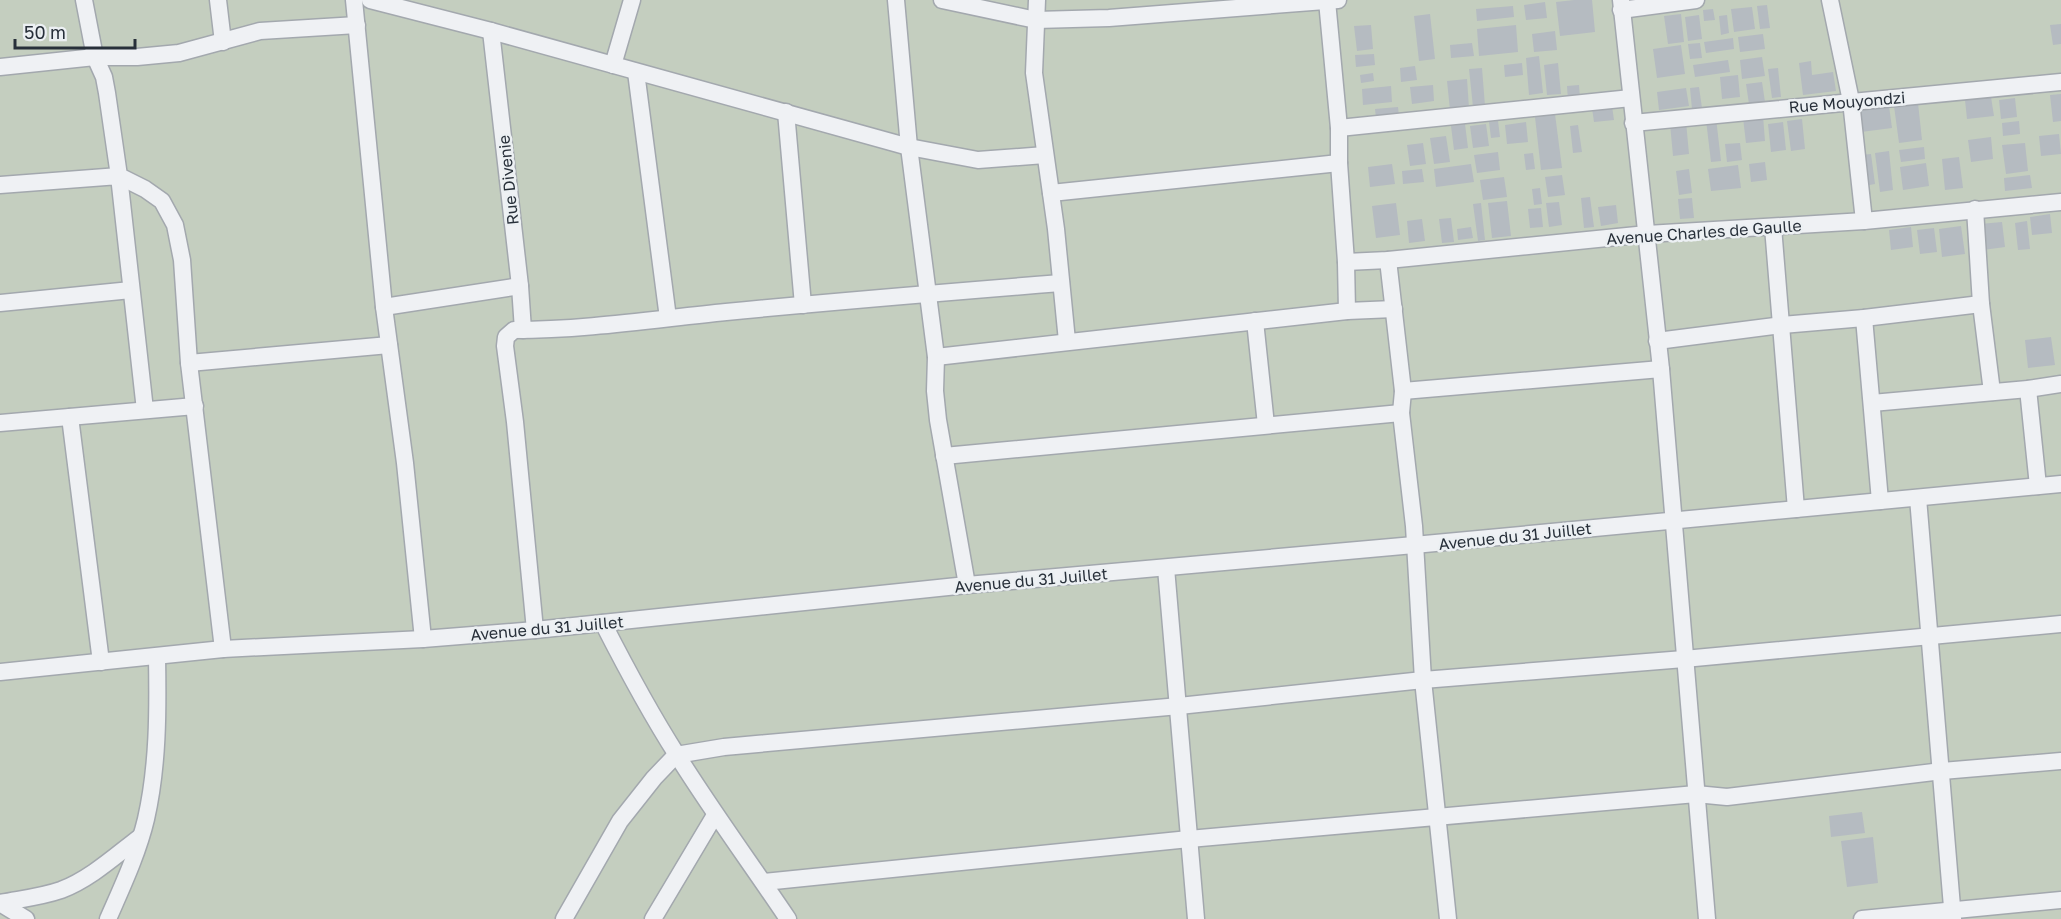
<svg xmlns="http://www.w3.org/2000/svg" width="2061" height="919" viewBox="0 0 2061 919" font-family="'Golos Text',sans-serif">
<rect width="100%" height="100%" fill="#dde1e5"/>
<rect fill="#c4cebf" x="0" y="0" width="2061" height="919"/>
<g fill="#b5bbc1">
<polygon points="1574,0 1592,0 1595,32 1560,36 1556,2"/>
<polygon points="1545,2 1547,18 1526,20 1524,5"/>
<polygon points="1767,5 1770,28 1760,29 1757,6"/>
<polygon points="1513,6 1514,17 1477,21 1476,9"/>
<polygon points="1752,7 1755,29 1734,32 1731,9"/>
<polygon points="1713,9 1715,20 1704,21 1703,10"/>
<polygon points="1430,14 1435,59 1419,61 1414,16"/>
<polygon points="1681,14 1684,42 1668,44 1664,16"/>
<polygon points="1699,15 1702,39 1688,41 1685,17"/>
<polygon points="1727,15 1729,33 1721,35 1719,16"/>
<polygon points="2061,24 2061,44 2053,45 2050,25"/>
<polygon points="1371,25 1373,49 1357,51 1354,26"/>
<polygon points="1516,25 1518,52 1479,56 1477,29"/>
<polygon points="1555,31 1557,50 1534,52 1532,34"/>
<polygon points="1763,34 1765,49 1740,52 1738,37"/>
<polygon points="1733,38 1734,49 1706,53 1704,42"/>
<polygon points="1472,43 1474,56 1451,58 1450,45"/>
<polygon points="1700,43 1702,58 1690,59 1688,44"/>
<polygon points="1681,45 1685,74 1657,78 1653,49"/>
<polygon points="1374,54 1375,65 1356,67 1355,55"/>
<polygon points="1539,56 1543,93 1529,95 1526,58"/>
<polygon points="1762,57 1765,76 1742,79 1740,60"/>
<polygon points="1728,60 1730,72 1695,77 1693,65"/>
<polygon points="1811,61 1812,75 1833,72 1836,91 1803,95 1799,63"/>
<polygon points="1522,63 1523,75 1505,77 1504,65"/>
<polygon points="1558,63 1561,94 1547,95 1544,65"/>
<polygon points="1415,66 1417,80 1401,82 1400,68"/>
<polygon points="1482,68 1485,106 1473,107 1469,69"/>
<polygon points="1778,68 1781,97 1772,98 1768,69"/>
<polygon points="1373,73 1374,81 1361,83 1360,75"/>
<polygon points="1738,75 1740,97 1722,99 1720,77"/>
<polygon points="1467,79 1469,108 1450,110 1447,81"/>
<polygon points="1762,82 1765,102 1749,104 1746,84"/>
<polygon points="1433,85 1434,101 1412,104 1410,87"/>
<polygon points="1579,85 1580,99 1568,101 1567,86"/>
<polygon points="1391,86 1392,102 1363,105 1362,89"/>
<polygon points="1699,87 1702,108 1692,109 1690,88"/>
<polygon points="1686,88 1689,106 1659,110 1657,92"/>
<polygon points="2061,94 2061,121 2053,122 2050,95"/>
<polygon points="1991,97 1994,116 1967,119 1965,100"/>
<polygon points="2015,98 2017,117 2001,119 1999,100"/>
<polygon points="1918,103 1922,140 1899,143 1894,106"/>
<polygon points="1612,106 1614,120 1594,122 1592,108"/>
<polygon points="1889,106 1892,128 1861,132 1858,109"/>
<polygon points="1398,107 1399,116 1376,118 1375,109"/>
<polygon points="1555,114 1562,168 1541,170 1535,117"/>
<polygon points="1763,116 1765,141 1746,143 1743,118"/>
<polygon points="1716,118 1721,161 1711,162 1706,120"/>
<polygon points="1802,119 1805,149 1791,151 1787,121"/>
<polygon points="1498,121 1500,137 1491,138 1489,122"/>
<polygon points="2019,121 2020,134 2003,136 2002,123"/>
<polygon points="1526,122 1528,142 1507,144 1505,125"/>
<polygon points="1686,122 1689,154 1673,156 1670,124"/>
<polygon points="1783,122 1786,150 1771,152 1768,124"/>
<polygon points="1465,124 1468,148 1454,150 1451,126"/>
<polygon points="1486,124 1489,146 1473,148 1470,126"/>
<polygon points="1578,125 1582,152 1573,153 1570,126"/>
<polygon points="2059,134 2061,154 2041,156 2039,136"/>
<polygon points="1446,136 1450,162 1434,164 1430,138"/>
<polygon points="1991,137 1993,159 1971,162 1968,140"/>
<polygon points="1423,143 1426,164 1410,166 1407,145"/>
<polygon points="1740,143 1742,160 1727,162 1725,144"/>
<polygon points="2025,143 2028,171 2006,174 2002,145"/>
<polygon points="1924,147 1925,159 1901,162 1899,150"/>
<polygon points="1889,151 1893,190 1880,192 1875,153"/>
<polygon points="1498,152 1500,170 1477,173 1474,155"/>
<polygon points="1533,153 1535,169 1526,170 1524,154"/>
<polygon points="1871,154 1875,184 1864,186 1861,155"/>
<polygon points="1959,157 1963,188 1945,190 1942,159"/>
<polygon points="1765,162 1767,180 1751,182 1749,164"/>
<polygon points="1926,163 1929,186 1903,190 1900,167"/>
<polygon points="1392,164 1395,184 1370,187 1368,167"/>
<polygon points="1471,164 1474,182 1436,187 1434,169"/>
<polygon points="1738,165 1741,188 1711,191 1708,169"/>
<polygon points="1422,169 1424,182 1403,184 1402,171"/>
<polygon points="1689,169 1692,193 1679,195 1676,171"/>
<polygon points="1562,175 1565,195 1548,197 1545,177"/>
<polygon points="2030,175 2032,188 2005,191 2004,178"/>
<polygon points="1504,177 1507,197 1483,200 1480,180"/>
<polygon points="1540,188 1542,204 1534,205 1532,189"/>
<polygon points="1590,197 1594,227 1584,228 1581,198"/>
<polygon points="1692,198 1694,218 1680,219 1678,199"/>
<polygon points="1507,201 1511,236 1492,238 1488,203"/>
<polygon points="1559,202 1562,225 1549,227 1546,203"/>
<polygon points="1396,203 1400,235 1376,238 1372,206"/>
<polygon points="1481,203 1485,240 1478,241 1473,204"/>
<polygon points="1616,205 1618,223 1601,226 1598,207"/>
<polygon points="1541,208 1543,227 1530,228 1528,209"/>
<polygon points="2050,214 2052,233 2032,235 2030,217"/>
<polygon points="1451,218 1454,242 1442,243 1439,219"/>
<polygon points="1422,219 1425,241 1409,243 1407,221"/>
<polygon points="2027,221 2030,249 2018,250 2015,223"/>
<polygon points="2002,222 2005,247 1983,250 1980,224"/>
<polygon points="1961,226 1965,254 1942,257 1939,229"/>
<polygon points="1471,227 1473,238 1458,240 1457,229"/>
<polygon points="1911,227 1913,247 1891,250 1889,230"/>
<polygon points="1934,228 1937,252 1920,254 1917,230"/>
<polygon points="2051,337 2055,365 2028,368 2025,340"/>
<polygon points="1862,812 1865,833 1831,837 1829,816"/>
<polygon points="1873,837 1878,883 1847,887 1841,841"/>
</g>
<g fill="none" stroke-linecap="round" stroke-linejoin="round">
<g stroke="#a3a8ae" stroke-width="19">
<g id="minor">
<polyline points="84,0 95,57 104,77 107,93 119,176 145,189 162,201 175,225 182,260 189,363 223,649"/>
<polyline points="218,0 223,42"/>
<polyline points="354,0 384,307 405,463 423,639"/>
<polyline points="370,0 491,31 909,147 978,160 1045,155"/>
<polyline points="896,0 909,147 936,357 935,391 938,420 967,585"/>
<polyline points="942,0 1036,20 1109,18 1338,0"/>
<polyline points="1037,0 1034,73 1056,229 1067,341"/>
<polyline points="1621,0 1661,369 1707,919"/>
<polyline points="1830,0 1851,101 1864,221"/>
<polyline points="1327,1 1339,128 1339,163 1346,262 1347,311"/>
<polyline points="1621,10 1696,0"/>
<polyline points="491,31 520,286 523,330"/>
<polyline points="613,65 632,0"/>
<polyline points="0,67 95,57 137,57 179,53 260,31 357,25"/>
<polyline points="636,72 668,318"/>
<polyline points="786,112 803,305"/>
<polyline points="1633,123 2061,82"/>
<polyline points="1339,128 1631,98"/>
<polyline points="0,185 119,176 145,410"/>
<polyline points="1051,193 1339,163"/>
<polyline points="1975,209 1981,304 1992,392"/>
<polyline points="1773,227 1796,509"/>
<polyline points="1388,260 1403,391 1401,413 1414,526 1423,680 1448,919"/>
<polyline points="1346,262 1388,260 1647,234 1864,221 2061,202"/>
<polyline points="0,303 131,290"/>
<polyline points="384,307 520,286"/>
<polyline points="1864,318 1880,501"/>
<polyline points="1255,321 1266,425"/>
<polyline points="1657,341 1782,325 1864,318 1981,304"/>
<polyline points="936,357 1347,311 1394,309"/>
<polyline points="189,363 389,345"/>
<polyline points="2028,389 2038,486"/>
<polyline points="1403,391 1661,369"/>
<polyline points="1872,403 2028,389 2061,384"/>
<polyline points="70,417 101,662"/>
<polyline points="0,423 195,406"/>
<polyline points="944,456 1401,413"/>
<polyline points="1918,498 1953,919"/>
<polyline points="1166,568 1196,919"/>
<path d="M603 623C626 668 650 713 677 755 712 811 751 864 788 919"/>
<path d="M535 630 515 422 505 346 506 337 514 330C585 330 656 319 726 312 838 301 949 292 1061 283"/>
<polyline points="0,672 223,649 423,639 535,630 967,585 1414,545 2061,484"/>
<polyline points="764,882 1189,839 1696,794 1727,797 1942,771 2061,761"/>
<path d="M0 903C20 899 41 897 61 890 90 879 115 856 140 837"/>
<polyline points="0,903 26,919"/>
<path d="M108 919C122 887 138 853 146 819 158 766 158 711 157 657"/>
<polyline points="564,919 620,821 654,778 676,755 724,747 1179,706 1423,680 1684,659 2061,624"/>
<polyline points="653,919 715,815"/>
<polyline points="1862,919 2061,900"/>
</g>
</g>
<use href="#minor" stroke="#eff1f4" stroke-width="16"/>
</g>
<g text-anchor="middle" stroke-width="5" stroke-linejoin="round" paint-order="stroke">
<g font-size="16" fill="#28303a" stroke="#ecf0f3">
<text transform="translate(1847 102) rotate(-5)" y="6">Rue Mouyondzi</text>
<text transform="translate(508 180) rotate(-96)" y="6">Rue Divenie</text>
<text transform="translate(1704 232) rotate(-4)" y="6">Avenue Charles de Gaulle</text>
<text transform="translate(1515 536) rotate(-6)" y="6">Avenue du 31 Juillet</text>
<text transform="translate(1031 580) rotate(-5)" y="6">Avenue du 31 Juillet</text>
<text transform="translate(547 628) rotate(-5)" y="6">Avenue du 31 Juillet</text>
</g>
</g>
<path d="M15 39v9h120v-9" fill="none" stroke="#28303a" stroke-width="3"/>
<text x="24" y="39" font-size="18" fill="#28303a" stroke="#ecf0f3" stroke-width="4.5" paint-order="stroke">50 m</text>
</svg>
